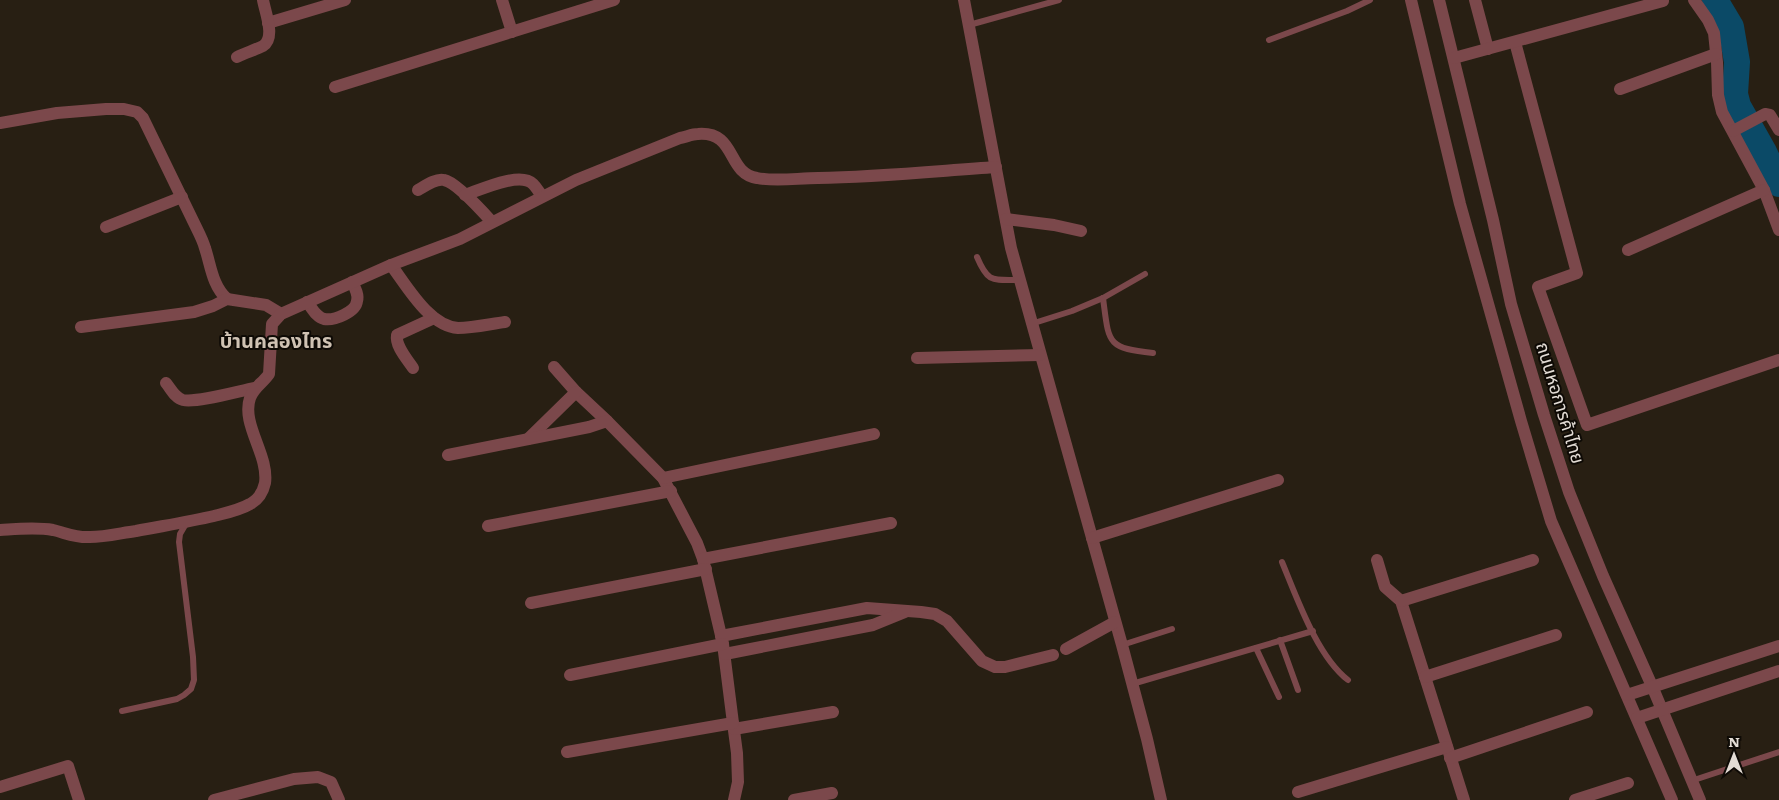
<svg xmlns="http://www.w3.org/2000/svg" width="1779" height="800" viewBox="0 0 1779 800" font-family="Literata,'Noto Sans Thai',serif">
<rect width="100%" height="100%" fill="#281f13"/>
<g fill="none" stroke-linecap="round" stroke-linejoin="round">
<polyline stroke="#0b4a67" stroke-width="26" points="1715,0 1731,27 1737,62 1735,94 1738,106 1764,152 1779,184"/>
<g stroke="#7b484b" stroke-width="6">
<polyline points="969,25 1059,0"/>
<polyline points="1269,40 1347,11 1370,0"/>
<path d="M977 257C988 283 992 280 1019 280"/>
<path d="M1103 298C1109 343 1106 348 1153 353"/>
<polyline points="1031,324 1072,311 1103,298 1145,274"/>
<path d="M1282 562C1297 598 1317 656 1348 680"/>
<polyline points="1280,640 1298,690"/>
<polyline points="1122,645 1172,629"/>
<polyline points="1256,648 1279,697"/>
<polyline points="1132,684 1313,631"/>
<polyline points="122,711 177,699 184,695 191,689 194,680 193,657 179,542 180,534 187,522"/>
<polyline points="1691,781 1779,752"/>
</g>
<g stroke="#7b484b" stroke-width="12">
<polyline points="502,0 512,32"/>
<polyline points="964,0 1011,248 1122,645 1147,739 1161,800"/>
<polyline points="1411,0 1460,204 1521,421 1551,521 1672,800"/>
<polyline points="1439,0 1493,220 1511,304 1544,415 1569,492 1603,576 1652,686 1700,800"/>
<polyline points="1475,0 1488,49"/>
<polyline points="1694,0 1708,20 1714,33 1717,62 1718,95 1722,112 1764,190 1779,230"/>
<polyline points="268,23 345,0"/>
<polyline points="1515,42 1577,273 1538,287 1587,425 1779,360"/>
<path d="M237 57C245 53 255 50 263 46 276 38 265 12 263 0"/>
<polyline points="1454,58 1663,1"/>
<polyline points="335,87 614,0"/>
<polyline points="1620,89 1716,54"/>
<path d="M0 123 57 113 106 109H124L137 112 143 118 197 229C200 235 203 241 205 248 211 266 212 285 227 299"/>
<polyline points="1733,131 1765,114 1770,115 1779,130"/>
<path d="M418 190C425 186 436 178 444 180 456 182 483 212 492 222"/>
<path d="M465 195C480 190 520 171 533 184 536 187 539 192 542 196"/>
<polyline points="1006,219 1054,225 1081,231"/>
<polyline points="106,227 182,197"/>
<polyline points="1628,250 1764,190"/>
<path d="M391 265C407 286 429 326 458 328 473 328 490 324 505 322"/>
<path d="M307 302C312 308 316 317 324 319 334 321 356 312 357 301 359 295 355 288 352 282"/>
<polyline points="81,327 194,312 213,306 227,299 266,305 281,314"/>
<polyline points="917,358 1040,355"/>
<polyline points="554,367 576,392 607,421"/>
<path d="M413 368C407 359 395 346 397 335L434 318"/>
<path d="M166 383C171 389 175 398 183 400 197 403 239 391 255 388"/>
<polyline points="528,439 576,392"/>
<polyline points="448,455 589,427 607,421 663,478 697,543 703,559 723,644 733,723 737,753 738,782 734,800"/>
<polyline points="663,478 874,434"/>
<polyline points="488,526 671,491"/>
<path d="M0 530C17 529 36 527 53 530 66 533 76 538 90 537 105 537 121 533 136 531 162 526 188 522 214 516 226 513 240 510 250 504 258 500 263 492 265 483 269 455 241 424 250 398 254 387 263 383 269 374L272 324 281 314 391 265 460 239 576 180 680 138C686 137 692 134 698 134 737 131 726 173 757 178 776 182 798 178 818 178 877 177 937 171 996 167"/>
<polyline points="1092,538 1278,480"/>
<polyline points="703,559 891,523"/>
<polyline points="1377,560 1385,587 1401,601 1464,800"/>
<polyline points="1401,601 1533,560"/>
<polyline points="531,603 706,569"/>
<polyline points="721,636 867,608 921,612 935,614 947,621 982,661 995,667 1005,667 1053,655"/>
<polyline points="1066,649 1115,622"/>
<polyline points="725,654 873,625 905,612"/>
<polyline points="570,675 723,644"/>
<polyline points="1425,677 1556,635"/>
<polyline points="1627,695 1779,646"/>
<polyline points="1637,718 1779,671"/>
<polyline points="734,729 833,712"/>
<polyline points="567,752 733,723"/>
<polyline points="1450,758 1587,712"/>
<polyline points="0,787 68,766 79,800"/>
<polyline points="1298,792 1447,747"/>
<polyline points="214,800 294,779 318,777 331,782 339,800"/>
<polyline points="794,800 832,793"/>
<polyline points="1575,800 1628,783"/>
</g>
</g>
<g text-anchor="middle" stroke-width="4" stroke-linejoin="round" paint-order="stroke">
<g font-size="18" fill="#e3dcd5" stroke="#0e0a05">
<text transform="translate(1560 403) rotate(73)" y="6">ถนนหอการค้าไทย</text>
</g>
<g font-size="20" font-weight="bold" fill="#cfc2b3" stroke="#0e0a05">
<text x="276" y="348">บ้านคลองไทร</text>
</g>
</g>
<g transform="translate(1734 755)" stroke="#0e0a05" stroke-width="4" paint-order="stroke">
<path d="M0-4L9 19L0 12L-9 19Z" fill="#e3dcd5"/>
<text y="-8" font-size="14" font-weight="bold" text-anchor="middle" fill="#e3dcd5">N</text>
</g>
</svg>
